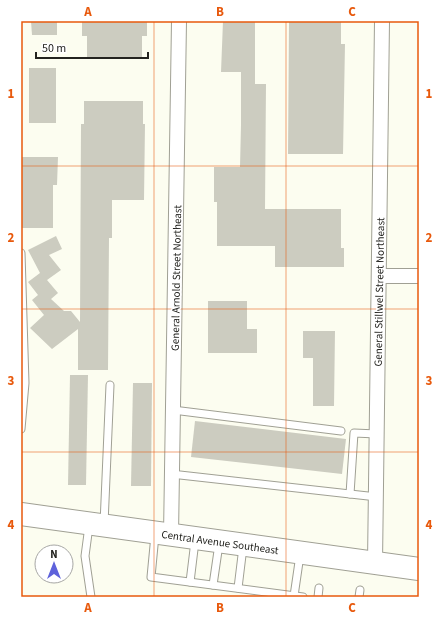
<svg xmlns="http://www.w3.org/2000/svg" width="440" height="618" viewBox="0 0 440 618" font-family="'Source Sans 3',sans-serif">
<rect width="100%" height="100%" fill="#fcfdf0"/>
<g fill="#ccccc0">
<polygon points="31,21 57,21 57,35 32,35"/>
<polygon points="82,21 147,21 147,36 142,36 142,59 87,59 87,36 82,36"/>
<polygon points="223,21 255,21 255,84 266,84 265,209 341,209 341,248 344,248 344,267 275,267 275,246 217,246 217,202 214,202 214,167 240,167 241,125 241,72 221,72"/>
<polygon points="289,21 341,21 341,44 345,44 343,154 288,154"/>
<rect x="29" y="68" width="27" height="55"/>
<polygon points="84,101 143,101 143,124 145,124 144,200 112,200 112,238 109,238 108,370 78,370 78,329 52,349 30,328 44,315 32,300 38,295 28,282 40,273 28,250 56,236 62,249 49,255 61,270 47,280 58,293 51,299 64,311 71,311 80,322 81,124 84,124"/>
<polygon points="21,157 58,157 57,185 53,185 53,228 22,228"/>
<polygon points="208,301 247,301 247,329 257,329 257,353 208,353"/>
<polygon points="303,331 335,331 334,406 313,406 313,358 303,358"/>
<polygon points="70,375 88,375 86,485 68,485"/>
<polygon points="133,383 152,383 151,486 131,486"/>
<polygon points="195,421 346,439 342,474 191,457"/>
</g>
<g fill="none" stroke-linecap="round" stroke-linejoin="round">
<g stroke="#a0a094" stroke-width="9">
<g id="service">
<polyline points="21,253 25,383 21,429"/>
<polyline points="173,410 341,431"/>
<polyline points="171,474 377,497"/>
<polyline points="350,494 354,433 377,434"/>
<polyline points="104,524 110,385"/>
<polyline points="89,526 85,556 91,597"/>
<polyline points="155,535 151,577 303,597"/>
<polyline points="190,582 195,541"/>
<polyline points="213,585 219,544"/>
<polyline points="238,588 243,547"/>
<polyline points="294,596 300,555"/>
<polyline points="318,597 319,588"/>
<polyline points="359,597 360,590"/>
</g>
</g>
<g stroke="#a0a094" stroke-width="16">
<g id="minor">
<polyline points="379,276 419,276"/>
<polyline points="171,535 179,21"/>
<polyline points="375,563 382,21"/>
</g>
</g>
<g stroke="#a0a094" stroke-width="24">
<polyline id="primary" points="21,514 419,569"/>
</g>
<use href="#service" stroke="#fff" stroke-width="7"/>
<use href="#minor" stroke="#fff" stroke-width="14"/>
<use href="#primary" stroke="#fff" stroke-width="22"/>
</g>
<path fill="none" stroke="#e8590c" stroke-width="1" stroke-opacity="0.55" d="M154 21V597M286 21V597M21 166H419M21 309H419M21 452H419"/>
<g text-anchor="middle" stroke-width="3" stroke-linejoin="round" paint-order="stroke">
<g font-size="11" fill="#23231f" stroke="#fff">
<text transform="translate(176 278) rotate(-89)" y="4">General Arnold Street Northeast</text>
<text transform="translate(379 292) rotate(-89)" y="4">General Stillwel Street Northeast</text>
<text transform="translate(220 542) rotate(8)" y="4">Central Avenue Southeast</text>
</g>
</g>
<rect width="440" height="618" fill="none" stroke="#ffffff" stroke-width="44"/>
<g transform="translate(54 564)"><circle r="19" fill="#ffffff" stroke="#a7a7a5"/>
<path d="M0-3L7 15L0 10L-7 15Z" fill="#5e62db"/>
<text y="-6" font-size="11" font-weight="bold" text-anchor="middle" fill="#23231f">N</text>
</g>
<path d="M36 52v6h112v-6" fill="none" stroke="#23231f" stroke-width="2"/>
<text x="42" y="52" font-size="12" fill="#23231f" stroke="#ffffff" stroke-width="3" paint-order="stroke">50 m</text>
<rect x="22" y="22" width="396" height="574" fill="none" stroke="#e8590c" stroke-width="1.5"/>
<g font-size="13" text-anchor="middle" font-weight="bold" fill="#e8590c">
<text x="88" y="16">A</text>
<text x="220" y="16">B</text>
<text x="352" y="16">C</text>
<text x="11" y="98">1</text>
<text x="429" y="98">1</text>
<text x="11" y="242">2</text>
<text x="429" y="242">2</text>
<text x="11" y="385">3</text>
<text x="429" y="385">3</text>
<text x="11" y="529">4</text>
<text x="429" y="529">4</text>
<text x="88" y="612">A</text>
<text x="220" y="612">B</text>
<text x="352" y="612">C</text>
</g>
</svg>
